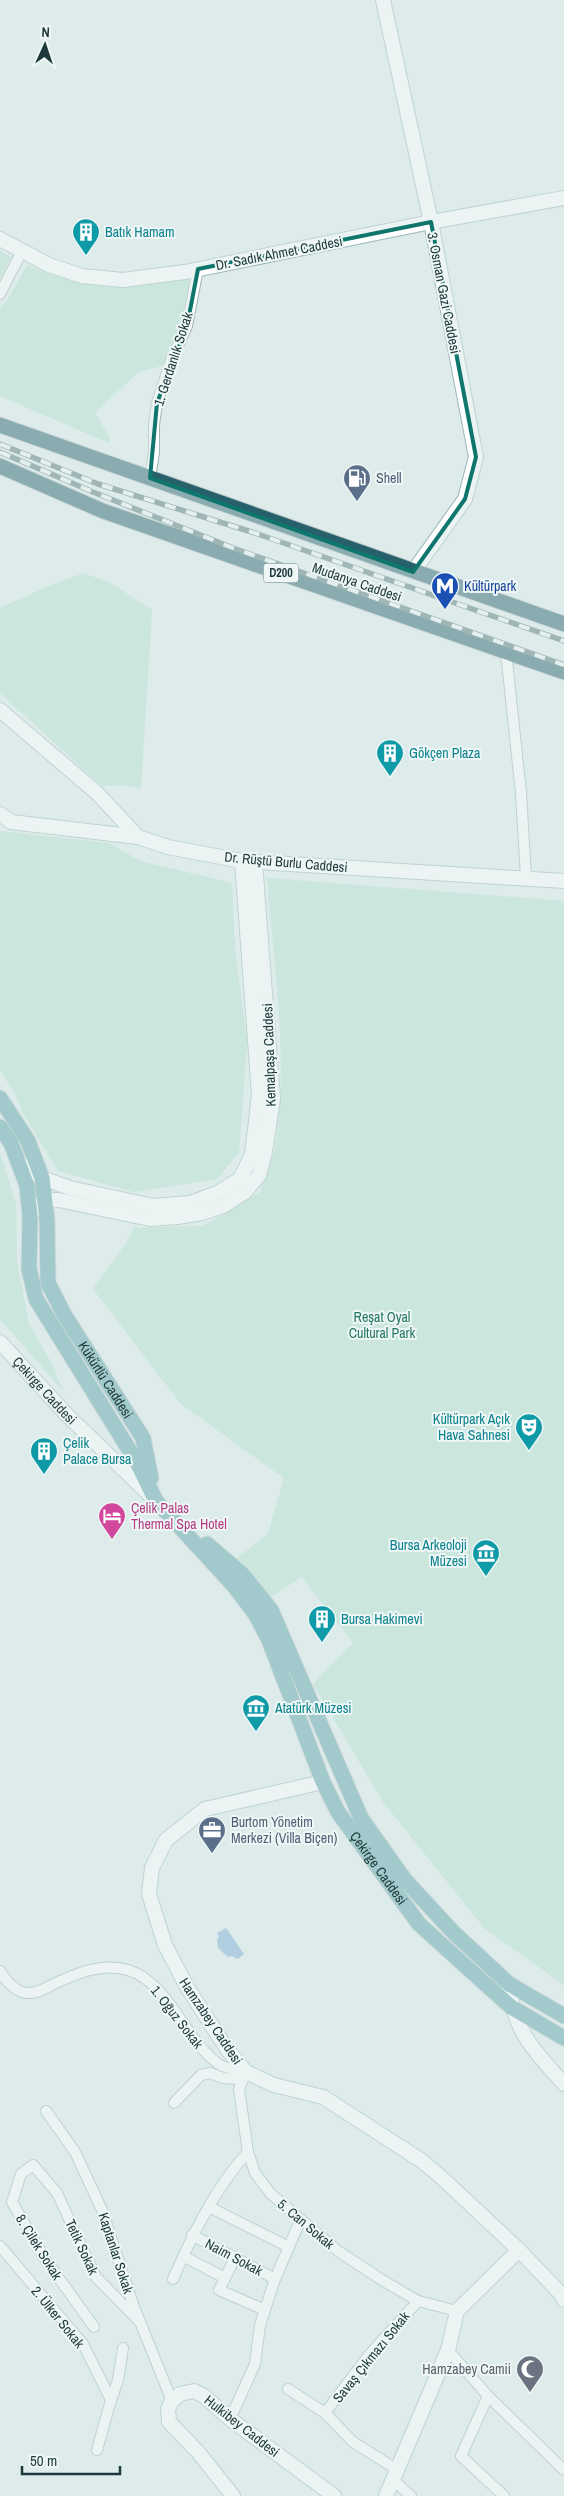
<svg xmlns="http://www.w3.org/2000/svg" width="564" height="2496" viewBox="0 0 564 2496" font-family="'Archivo Narrow',sans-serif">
<rect width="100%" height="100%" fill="#ddebea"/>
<g fill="#b3dfce">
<polygon points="0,251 11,257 0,279"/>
<path d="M27 265 64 279 93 283 187 274C196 299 174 344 162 366L138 372 95 413 110 438 109 443 0 396V308L7 301Z"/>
<polygon points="84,573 112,584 152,610 141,789 123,785 102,786 0,693 0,608 51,585"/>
<polygon points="0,831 109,843 140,861 232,883 235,950 247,1043 239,1152 217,1179 134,1192 58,1171 22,1112 15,1093 0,1071"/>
<path d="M267 878 564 901V1985L485 1929 383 1802 313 1684 353 1643 302 1577 269 1598 236 1559 268 1534 284 1478 181 1404 93 1289 126 1243 134 1228 203 1226 260 1192C265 1178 272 1163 275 1148 289 1062 274 965 267 878Z"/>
<polygon points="0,1152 16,1204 17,1262 29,1324 51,1362 63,1391 0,1319"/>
</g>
<polygon fill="#7eaad7" points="226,1928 244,1954 238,1959 232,1956 228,1957 218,1948 217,1940 219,1937 217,1933"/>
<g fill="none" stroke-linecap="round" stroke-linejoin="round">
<g stroke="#a0b2b2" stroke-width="12">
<g id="street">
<polyline points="0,294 22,251"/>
<polyline points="150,478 154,452 154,425 157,403 171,360 187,326 198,269"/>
<polyline points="506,652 521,793 526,877"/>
<path d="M0 1971C5 1979 13 1989 22 1992 36 1996 46 1987 58 1982 80 1972 103 1963 128 1970 170 1983 184 2040 220 2065 227 2069 238 2070 246 2072"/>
<polyline points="246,2072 239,2089 248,2152 255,2173 271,2194 338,2251 382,2280 418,2301 457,2311"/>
<polyline points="174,2103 201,2075 210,2073 223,2078 238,2079 245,2072"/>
<polyline points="46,2111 75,2152 102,2210 134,2307 172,2401"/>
<polyline points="209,2207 289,2247"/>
<polyline points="192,2235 275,2279"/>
<polyline points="0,2246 83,2344 111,2400 97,2450"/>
<polyline points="183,2256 225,2278"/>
<polyline points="235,2258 219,2290 265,2310"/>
<path d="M173 2279C193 2234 215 2188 248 2152"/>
<polyline points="94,2327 45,2259 12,2202 21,2174 33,2165 57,2193 96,2277 140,2322"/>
<polyline points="448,2350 488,2396 564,2470"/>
<polyline points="288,2389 325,2413 353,2442 396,2469"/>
<polyline points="488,2396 461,2456 504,2496"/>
<polyline points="111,2400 118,2380 123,2348"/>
<polyline points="325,2413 369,2355 418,2301"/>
<polyline points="230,2419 255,2364 260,2325 275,2279 300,2221"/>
<polyline points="392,2479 411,2496"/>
</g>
</g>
<g stroke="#9bb7b7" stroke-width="16">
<g id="secondary">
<polyline points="383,0 431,222 476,457 465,499 413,572"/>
<polyline points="0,239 49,265 82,276 123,280 185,272 431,222 564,198"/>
<polyline points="0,710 97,793 138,837 168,847 242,861 564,881"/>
<polyline points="0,814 11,822 138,837"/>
<polyline points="21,1164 42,1178 70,1188 153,1206 190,1203 217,1193 240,1179 252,1155 259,1095 242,861"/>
<path d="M30 1216C38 1203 43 1200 59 1200L150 1219 177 1217 202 1213 223 1206 245 1192 259 1175 265 1152 273 1099 255 862"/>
<path id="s1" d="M0 1342 67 1415 154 1499"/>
<polyline points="323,1782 205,1809 166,1840 152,1868 149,1894 165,1945 187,1987 227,2049 246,2072 274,2085 323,2097 422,2161 441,2177 519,2250 561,2294 564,2300"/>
<path d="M509 1984C513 2030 534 2051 564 2084"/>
<polyline points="233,2496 198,2452 169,2422 168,2409 172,2401 180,2394 194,2391 204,2396 230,2419 334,2496"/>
<polyline points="386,2496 448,2350 457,2311 519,2250"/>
</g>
</g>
<g stroke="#c0c8c8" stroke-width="17">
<g id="primary">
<path id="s2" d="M0 1098 28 1141 42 1178 47 1220 48 1283 65 1316 143 1438 151 1478"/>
<path id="s3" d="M0 1127 11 1143 27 1186 30 1216 29 1269 36 1299 138 1464 156 1501 235 1587 256 1615 269 1640 323 1782 338 1812 419 1924 511 2007 564 2038"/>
<polyline points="207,1544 243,1575 271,1610 361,1818 405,1880 454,1933 509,1984 564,2016"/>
</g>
</g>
<g stroke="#c0c8c8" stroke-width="17">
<g id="highway">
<polyline points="0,425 564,624"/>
<polyline points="0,466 103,511 564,672"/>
</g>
</g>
<use href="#street" stroke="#fff" stroke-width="10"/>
<use href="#secondary" stroke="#fff" stroke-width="14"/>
<use href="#primary" stroke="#5c9fa6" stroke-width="15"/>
<use href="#highway" stroke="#26616b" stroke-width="15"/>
<g stroke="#577578" stroke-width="5.5">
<g id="rail">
<polyline points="0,444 98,484 255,533 564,641"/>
<polyline points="0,452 93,492 233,548 564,665"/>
</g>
</g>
<use href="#rail" stroke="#eef7f6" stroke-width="4" stroke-dasharray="11" stroke-linecap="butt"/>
</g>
<path d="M0 0H564V2496H0ZM431 222 476 457 465 499 413 572 150 478 157 403 187 326 198 269Z" fill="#ddebea" fill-opacity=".55" fill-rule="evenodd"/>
<path fill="none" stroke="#0f766e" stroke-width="4" stroke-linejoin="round" d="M431 222 476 457 465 499 413 572 150 478 157 403 187 326 198 269Z"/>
<defs>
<g id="building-pin" transform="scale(1.4375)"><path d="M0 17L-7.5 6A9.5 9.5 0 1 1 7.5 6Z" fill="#0f9aa8" stroke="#eef7f6"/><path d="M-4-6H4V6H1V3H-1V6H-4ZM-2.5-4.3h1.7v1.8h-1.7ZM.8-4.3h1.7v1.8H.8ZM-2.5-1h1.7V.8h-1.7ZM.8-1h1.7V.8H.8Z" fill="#fff"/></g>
<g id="fuel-pin" transform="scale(1.4375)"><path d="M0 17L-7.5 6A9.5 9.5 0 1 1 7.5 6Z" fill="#5c6f8a" stroke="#eef7f6"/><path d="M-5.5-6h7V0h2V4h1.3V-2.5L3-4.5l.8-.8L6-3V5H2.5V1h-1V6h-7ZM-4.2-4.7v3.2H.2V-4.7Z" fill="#fff"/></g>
<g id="metro-pin" transform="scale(1.4375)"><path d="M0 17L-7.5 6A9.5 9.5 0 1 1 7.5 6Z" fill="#1a4fb4" stroke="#eef7f6"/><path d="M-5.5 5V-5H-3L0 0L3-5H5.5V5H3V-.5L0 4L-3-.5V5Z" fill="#fff"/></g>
<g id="theatre-pin" transform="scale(1.4375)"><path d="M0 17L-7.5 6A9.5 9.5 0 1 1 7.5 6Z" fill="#0f9aa8" stroke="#eef7f6"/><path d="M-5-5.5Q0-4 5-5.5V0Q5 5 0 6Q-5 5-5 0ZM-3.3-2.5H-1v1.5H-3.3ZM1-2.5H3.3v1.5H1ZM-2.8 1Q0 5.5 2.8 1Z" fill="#fff"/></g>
<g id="hotel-pin" transform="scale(1.4375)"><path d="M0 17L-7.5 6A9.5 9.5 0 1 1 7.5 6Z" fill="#d1479c" stroke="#eef7f6"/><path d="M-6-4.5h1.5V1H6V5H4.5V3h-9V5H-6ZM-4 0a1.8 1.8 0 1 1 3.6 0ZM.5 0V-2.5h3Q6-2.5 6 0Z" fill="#fff"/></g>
<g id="museum-pin" transform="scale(1.4375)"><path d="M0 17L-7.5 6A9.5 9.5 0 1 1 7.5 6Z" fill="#0f9aa8" stroke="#eef7f6"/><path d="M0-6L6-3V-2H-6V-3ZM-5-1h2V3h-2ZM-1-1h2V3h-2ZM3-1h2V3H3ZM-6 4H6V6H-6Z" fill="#fff"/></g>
<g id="office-pin" transform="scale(1.4375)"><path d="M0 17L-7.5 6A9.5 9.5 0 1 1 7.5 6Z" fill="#5c6f8a" stroke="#eef7f6"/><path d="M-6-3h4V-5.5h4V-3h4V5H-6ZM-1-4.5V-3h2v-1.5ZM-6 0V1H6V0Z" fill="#fff"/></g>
<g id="mosque-pin" transform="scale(1.4375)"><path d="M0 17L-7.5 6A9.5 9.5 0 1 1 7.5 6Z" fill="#6b7280" stroke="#eef7f6"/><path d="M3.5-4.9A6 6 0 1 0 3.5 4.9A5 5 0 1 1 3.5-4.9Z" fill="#fff"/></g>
</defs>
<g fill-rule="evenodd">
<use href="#building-pin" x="86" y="232"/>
<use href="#fuel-pin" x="357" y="478"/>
<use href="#metro-pin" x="445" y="586"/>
<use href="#building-pin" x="390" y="753"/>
<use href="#theatre-pin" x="529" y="1427"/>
<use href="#building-pin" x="44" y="1451"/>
<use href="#hotel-pin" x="112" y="1516"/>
<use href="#museum-pin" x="486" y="1553"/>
<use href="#building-pin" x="322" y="1619"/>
<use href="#museum-pin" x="256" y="1708"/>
<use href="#office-pin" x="212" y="1830"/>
<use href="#mosque-pin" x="530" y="2369"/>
</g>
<g text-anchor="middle" stroke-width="4" stroke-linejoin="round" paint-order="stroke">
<rect fill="#eef7f6" stroke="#5c7274" stroke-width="1" x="263.5" y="563.5" width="35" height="19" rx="4"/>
<g font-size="12" font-weight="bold" fill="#1d393c">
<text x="281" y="577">D200</text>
</g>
<g font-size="14" fill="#0d838f" stroke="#eef7f6" text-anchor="start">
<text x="105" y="237">Batık Hamam</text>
<text x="409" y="758">Gökçen Plaza</text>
<text x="510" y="1424" text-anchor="end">Kültürpark Açık<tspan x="510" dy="16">Hava Sahnesi</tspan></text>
<text x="63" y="1448">Çelik<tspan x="63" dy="16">Palace Bursa</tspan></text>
<text x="467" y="1550" text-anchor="end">Bursa Arkeoloji<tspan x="467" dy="16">Müzesi</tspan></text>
<text x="341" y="1624">Bursa Hakimevi</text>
<text x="275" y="1713">Atatürk Müzesi</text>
</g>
<g font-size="14" fill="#1d393c" stroke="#eef7f6">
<text transform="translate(279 253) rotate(-11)" y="5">Dr. Sadık Ahmet Caddesi</text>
<text transform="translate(444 293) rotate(79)" y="5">3. Osman Gazi Caddesi</text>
<text transform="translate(173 359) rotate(-72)" y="5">1. Gerdanlık Sokak</text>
<text transform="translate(357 582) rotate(19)" y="5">Mudanya Caddesi</text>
<text transform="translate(286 862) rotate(5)" y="5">Dr. Rüştü Burlu Caddesi</text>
<text transform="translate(269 1055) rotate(-92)" y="5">Kemalpaşa Caddesi</text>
<text dy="5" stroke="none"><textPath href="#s2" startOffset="309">Kükürtlü Caddesi</textPath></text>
<text dy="5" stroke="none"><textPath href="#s1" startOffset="66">Çekirge Caddesi</textPath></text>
<text dy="5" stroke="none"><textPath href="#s3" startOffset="849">Çekirge Caddesi</textPath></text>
<text transform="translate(177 2017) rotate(52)" y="5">1. Oğuz Sokak</text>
<text transform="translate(211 2021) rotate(56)" y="5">Hamzabey Caddesi</text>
<text transform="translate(306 2224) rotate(40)" y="5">5. Can Sokak</text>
<text transform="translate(39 2247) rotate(58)" y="5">8. Çilek Sokak</text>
<text transform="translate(82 2247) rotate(65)" y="5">Tetik Sokak</text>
<text transform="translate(116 2253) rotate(72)" y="5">Kaptanlar Sokak</text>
<text transform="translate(234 2257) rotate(28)" y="5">Naim Sokak</text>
<text transform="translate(58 2317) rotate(51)" y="5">2. Ülker Sokak</text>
<text transform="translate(371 2357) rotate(-51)" y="5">Savaş Çıkmazı Sokak</text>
<text transform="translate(242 2426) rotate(38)" y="5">Hulkibey Caddesi</text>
</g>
<g font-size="14" fill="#4e5e75" stroke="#eef7f6" text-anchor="start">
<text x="376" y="483">Shell</text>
<text x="231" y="1827">Burtom Yönetim<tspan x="231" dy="16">Merkezi (Villa Biçen)</tspan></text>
</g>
<g font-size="14" fill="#164399" stroke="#eef7f6" text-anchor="start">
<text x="464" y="591">Kültürpark</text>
</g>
<g font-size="14" fill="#237761" stroke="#eef7f6">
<text x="382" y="1322">Reşat Oyal<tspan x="382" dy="16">Cultural Park</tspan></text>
</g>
<g font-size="14" fill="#b23c85" stroke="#eef7f6" text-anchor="start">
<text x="131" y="1513">Çelik Palas<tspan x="131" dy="16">Thermal Spa Hotel</tspan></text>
</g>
<g font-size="14" fill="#5b616d" stroke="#eef7f6" text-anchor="end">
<text x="511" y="2374">Hamzabey Camii</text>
</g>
</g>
<g transform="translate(45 45) rotate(3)" stroke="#eef7f6" stroke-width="4" paint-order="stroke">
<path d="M0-4L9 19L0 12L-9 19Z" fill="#1d393c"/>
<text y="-8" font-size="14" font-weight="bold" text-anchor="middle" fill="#1d393c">N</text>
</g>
<path d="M22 2466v8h98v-8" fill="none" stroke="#1d393c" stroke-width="2.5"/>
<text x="30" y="2466" font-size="15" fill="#1d393c" stroke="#eef7f6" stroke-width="4" paint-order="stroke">50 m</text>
</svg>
